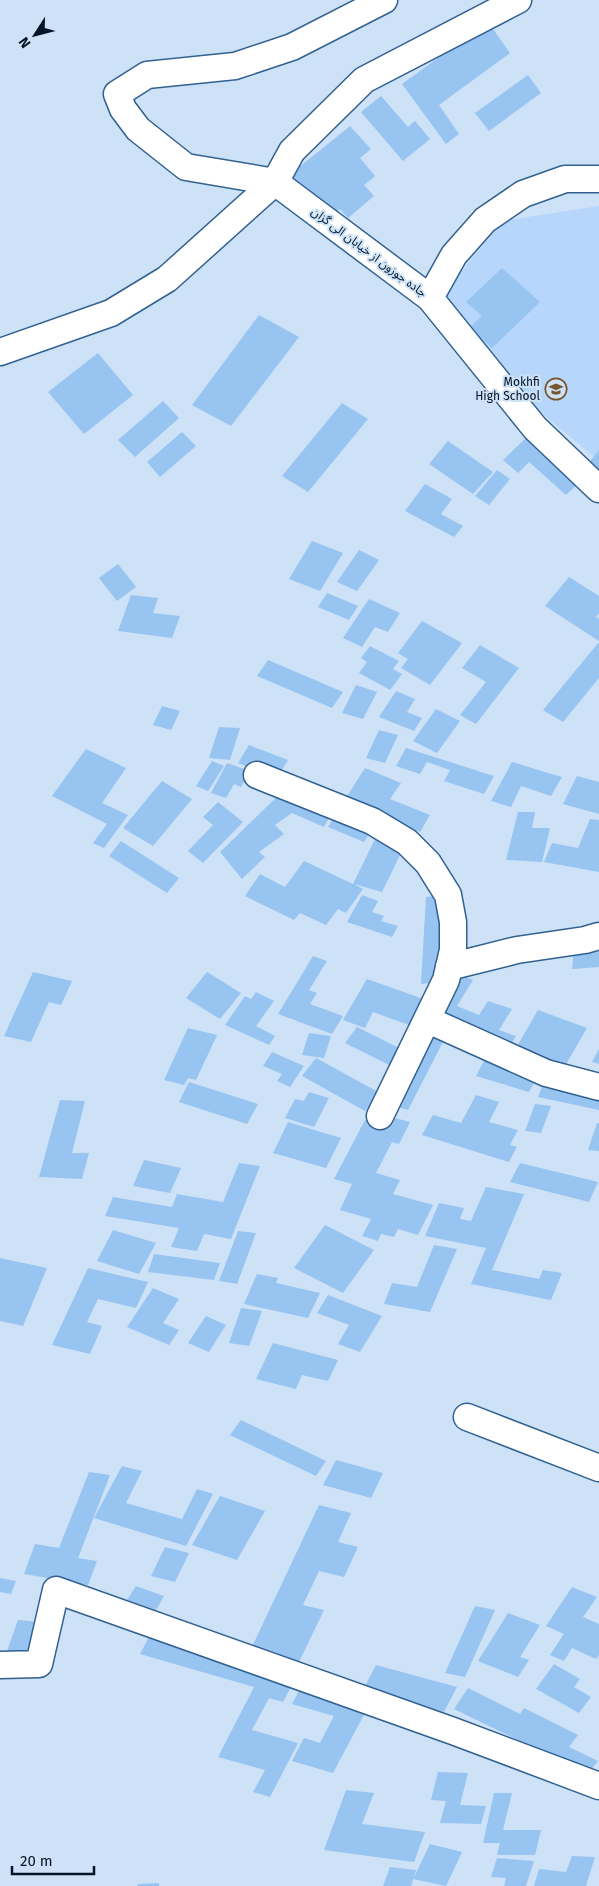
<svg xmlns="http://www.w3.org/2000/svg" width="599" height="1886" viewBox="0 0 599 1886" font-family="'Fira Sans','Noto Sans Arabic',sans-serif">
<rect width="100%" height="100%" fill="#cde2f7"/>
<polygon fill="#b6d7fb" points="599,206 599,461 427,317 501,221"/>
<g fill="#98c4f1">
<polygon points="488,22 510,53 439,105 459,134 446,144 402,84"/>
<polygon points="528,75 541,93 489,131 475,113"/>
<polygon points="381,96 408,127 415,121 430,139 403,161 361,112"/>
<polygon points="350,126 371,149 360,158 375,176 364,185 374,196 348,218 340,209 320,225 282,181"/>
<polygon points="502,268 540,302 492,348 469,328 482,316 466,302"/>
<polygon points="259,315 299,337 231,426 192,405"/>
<polygon points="98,353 133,395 84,434 48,392"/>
<polygon points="163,401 179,418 135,457 118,440"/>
<polygon points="342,403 368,419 308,492 282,476"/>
<polygon points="182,432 196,446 160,477 147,462"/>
<polygon points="528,436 580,482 566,495 529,462 518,473 503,460"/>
<polygon points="448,441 493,472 473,494 429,464"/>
<polygon points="599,450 599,475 587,465"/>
<polygon points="497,470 510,479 489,505 475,496"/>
<polygon points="425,484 452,499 441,514 463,526 454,537 405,511"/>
<polygon points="312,541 343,553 320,591 289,579"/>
<polygon points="359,550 379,560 357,591 337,582"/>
<polygon points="118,564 136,587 117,601 99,578"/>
<polygon points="569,577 599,596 599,613 596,617 599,619 599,641 545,606"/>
<polygon points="327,593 358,606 349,620 318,607"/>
<polygon points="131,595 158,598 153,613 180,616 172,638 118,631"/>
<polygon points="369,599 400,613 388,632 375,627 362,647 343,638"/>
<polygon points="422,621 462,643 430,685 401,668 408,659 398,653"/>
<polygon points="599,642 599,678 563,722 543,710"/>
<polygon points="480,645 519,668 476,724 460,715 486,682 462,668"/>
<polygon points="370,646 399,661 393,669 402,674 390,690 359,673 367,662 361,658"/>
<polygon points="268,660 343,692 332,708 257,676"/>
<polygon points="356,685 377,692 363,719 342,713"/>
<polygon points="396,691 415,699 407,712 422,718 414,731 379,717"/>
<polygon points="162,706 180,711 171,730 153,725"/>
<polygon points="436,709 460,721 437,753 413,741"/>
<polygon points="219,727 240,728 230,760 209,758"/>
<polygon points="379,730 398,735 385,763 366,758"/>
<polygon points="249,745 288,760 277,778 238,763"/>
<polygon points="406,748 494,776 484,794 444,781 450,770 427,762 420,774 396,766"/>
<polygon points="86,749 126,768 102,803 128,815 104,848 93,843 107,824 52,796"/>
<polygon points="212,761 224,766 208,791 196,786"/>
<polygon points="512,762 562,777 551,796 521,786 511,807 491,801"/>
<polygon points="227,763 250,771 241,787 234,784 226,798 211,793"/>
<polygon points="365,768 401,783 390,799 430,815 420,832 344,801"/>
<polygon points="577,776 599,782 599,814 563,804"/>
<polygon points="162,781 192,799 153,846 123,828"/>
<polygon points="282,792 332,812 324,827 292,813 275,825 284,834 259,852 265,857 242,879 220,852"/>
<polygon points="218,802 243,822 203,863 188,851 213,825 203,817"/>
<polygon points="518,812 535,812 532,828 550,828 542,862 506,860"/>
<polygon points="336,814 373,828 364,842 328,827"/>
<polygon points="590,819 599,820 599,872 544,862 552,843 578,848"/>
<polygon points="375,839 404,847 382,892 354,884 363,889 346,913 338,909 326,925 300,913 294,920 245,896 260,874 285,887 304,861 353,884"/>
<polygon points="121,841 179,878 167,893 109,856"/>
<polygon points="362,895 378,901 372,912 384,916 381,921 398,926 392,937 347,922"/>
<polygon points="443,895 438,982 421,984 426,897"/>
<polygon points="599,945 599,967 572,969 574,948"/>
<polygon points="313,956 327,961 309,990 317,993 310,1004 343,1016 332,1034 278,1014"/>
<polygon points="33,972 72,981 61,1005 49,1002 31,1042 4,1036"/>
<polygon points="207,972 241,993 220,1019 186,998"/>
<polygon points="459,974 473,980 457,1006 479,1015 488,1001 512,1009 499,1030 516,1036 509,1048 432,1018"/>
<polygon points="367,979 432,1002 417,1028 373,1012 365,1028 343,1020"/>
<polygon points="256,992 274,1001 256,1026 275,1036 269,1045 225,1025 245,996 251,999"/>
<polygon points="538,1010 587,1028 565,1066 516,1048"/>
<polygon points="357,1027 401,1049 389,1065 345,1043"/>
<polygon points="188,1028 217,1035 196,1080 188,1078 184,1085 164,1080"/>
<polygon points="309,1033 331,1036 324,1058 302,1055"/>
<polygon points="427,1033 445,1038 408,1110 391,1105"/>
<polygon points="599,1049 599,1064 592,1062"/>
<polygon points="272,1052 304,1066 290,1087 277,1081 282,1074 263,1066"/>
<polygon points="486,1057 539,1073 529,1092 476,1076"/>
<polygon points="316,1058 380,1093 365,1111 302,1076"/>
<polygon points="189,1082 258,1104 247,1124 179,1102"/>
<polygon points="544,1082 599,1094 599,1110 538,1097"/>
<polygon points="309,1092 329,1098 314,1127 285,1118 295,1099 304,1101"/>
<polygon points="476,1095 499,1102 489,1122 518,1130 510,1145 517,1147 509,1162 422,1135 433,1115 461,1123"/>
<polygon points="60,1100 85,1101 72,1153 89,1153 82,1179 39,1177"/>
<polygon points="535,1104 551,1106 541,1133 525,1131"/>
<polygon points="383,1115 410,1122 399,1144 392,1142 376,1173 400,1180 393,1194 433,1205 418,1235 398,1229 394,1237 381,1234 378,1241 362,1236 371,1219 340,1210 352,1184 334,1179 365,1120 379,1124"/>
<polygon points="288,1122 341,1138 326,1168 273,1153"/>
<polygon points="597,1123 599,1123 599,1151 588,1150"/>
<polygon points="144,1160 181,1168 170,1193 133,1186"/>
<polygon points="239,1163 260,1166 231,1239 204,1234 197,1251 171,1247 179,1228 105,1216 113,1197 172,1207 177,1194 223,1202"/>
<polygon points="520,1163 598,1182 589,1202 510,1182"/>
<polygon points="486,1187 524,1194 492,1270 539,1279 543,1270 562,1273 551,1300 471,1284 486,1248 425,1236 439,1203 464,1208 460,1219 471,1221"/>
<polygon points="325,1225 374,1250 343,1293 294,1268"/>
<polygon points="113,1230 156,1243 139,1274 97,1261"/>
<polygon points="238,1231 256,1233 237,1284 219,1281"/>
<polygon points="434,1245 457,1249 430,1312 384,1304 392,1283 417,1287"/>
<polygon points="154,1254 220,1263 214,1280 148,1272"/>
<polygon points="0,1258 47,1268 23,1326 0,1321"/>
<polygon points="88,1268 148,1282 136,1308 98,1299 87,1322 102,1326 90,1354 52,1345"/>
<polygon points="257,1274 278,1278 276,1283 320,1293 308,1318 244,1304"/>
<polygon points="153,1288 179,1299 163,1323 179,1330 169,1345 127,1327"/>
<polygon points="328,1295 382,1316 360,1352 338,1344 349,1325 317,1313"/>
<polygon points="241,1308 262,1311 249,1346 229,1343"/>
<polygon points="206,1316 226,1325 209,1352 188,1343"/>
<polygon points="273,1343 338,1360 328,1381 302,1375 296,1389 256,1379"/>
<polygon points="241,1420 326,1461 316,1476 230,1435"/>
<polygon points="336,1460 383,1473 371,1498 323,1485"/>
<polygon points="122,1466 142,1471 126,1503 182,1519 197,1489 213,1494 186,1546 94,1518"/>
<polygon points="89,1472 110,1475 78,1558 97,1561 88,1585 24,1574 35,1544 59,1548"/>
<polygon points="220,1496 265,1511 237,1560 192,1545"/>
<polygon points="319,1505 351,1513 338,1542 358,1547 344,1577 319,1571 303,1605 324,1610 298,1664 249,1653"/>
<polygon points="165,1547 189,1553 175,1582 151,1576"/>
<polygon points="0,1578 16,1581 11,1594 0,1592"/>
<polygon points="136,1586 164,1596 156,1610 127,1600"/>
<polygon points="572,1587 597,1597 583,1617 599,1624 599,1655 596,1659 572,1648 564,1661 550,1655 564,1634 546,1626"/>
<polygon points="475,1606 495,1610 465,1677 445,1673"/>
<polygon points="508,1613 540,1625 520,1657 529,1660 518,1677 478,1661"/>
<polygon points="18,1620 40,1622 28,1654 7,1651"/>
<polygon points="149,1637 295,1680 283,1702 269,1698 252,1730 298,1743 270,1797 253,1792 265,1770 218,1757 254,1687 140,1654"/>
<polygon points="554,1664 580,1679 574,1687 591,1697 579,1713 536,1689"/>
<polygon points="376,1665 457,1687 444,1712 363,1690"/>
<polygon points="468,1688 520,1714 524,1708 578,1735 569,1747 598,1761 588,1774 454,1709"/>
<polygon points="300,1689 367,1709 333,1773 292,1761 304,1738 320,1743 334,1716 292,1704"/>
<polygon points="438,1772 468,1773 460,1805 486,1806 481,1824 440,1823 446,1801 431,1800"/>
<polygon points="346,1790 374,1793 362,1824 425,1832 414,1862 324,1850"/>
<polygon points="494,1793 512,1793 503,1830 541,1830 535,1855 497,1855 500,1843 483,1843"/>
<polygon points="430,1844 462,1852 446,1886 413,1879"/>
<polygon points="572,1856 595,1857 586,1886 534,1886 539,1869 566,1872"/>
<polygon points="497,1858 534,1861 526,1886 504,1886 506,1878 491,1877"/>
<polygon points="390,1867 416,1870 411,1886 383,1886"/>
<polygon points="159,1883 159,1886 137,1886 138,1884"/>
</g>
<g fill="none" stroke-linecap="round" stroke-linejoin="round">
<g stroke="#316190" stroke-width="29">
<g id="minor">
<polyline points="384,0 292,47 235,66 147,75 117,94 123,109 138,129 186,167 275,182 430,298 454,255 485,220 523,194 565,179 599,179"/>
<polyline points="430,298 535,428 599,489"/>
<polyline points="0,352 111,313 167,279 275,182 292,151 364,80 518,0"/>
<polyline points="257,775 372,821 407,842 428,863 448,895 453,922 453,950 446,980 380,1116"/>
<polyline points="449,967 517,950 585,940 599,936"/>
<polyline points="428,1020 546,1073 599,1087"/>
<polyline points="467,1417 599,1468"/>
<polyline points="0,1665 39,1664 56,1590 453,1731 599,1786"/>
</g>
</g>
<use href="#minor" stroke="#fff" stroke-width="26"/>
</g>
<defs>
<g id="school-ring" transform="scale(1.125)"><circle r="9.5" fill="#cde2f7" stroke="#79572e" stroke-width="1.5"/><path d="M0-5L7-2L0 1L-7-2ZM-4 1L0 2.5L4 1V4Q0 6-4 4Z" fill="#79572e"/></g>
</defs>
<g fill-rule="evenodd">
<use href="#school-ring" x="556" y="389"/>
</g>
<g text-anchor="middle" stroke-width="4" stroke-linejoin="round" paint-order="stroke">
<g font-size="12" fill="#031427" stroke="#cde2f7">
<text transform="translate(369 252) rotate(37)" y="4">جاده جوزون از خیابان الی گزان</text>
</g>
<g font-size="12" fill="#031427" stroke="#cde2f7" text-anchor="end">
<text x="540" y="386">Mokhfi<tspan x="540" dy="14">High School</tspan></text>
</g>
</g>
<g transform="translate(35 35) rotate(234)" stroke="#cde2f7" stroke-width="4" paint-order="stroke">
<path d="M0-4L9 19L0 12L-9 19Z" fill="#031427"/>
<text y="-8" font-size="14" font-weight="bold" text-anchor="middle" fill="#031427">N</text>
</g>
<path d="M12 1866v8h82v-8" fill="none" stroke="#031427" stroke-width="2.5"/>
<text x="20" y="1866" font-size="15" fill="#031427" stroke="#cde2f7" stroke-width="4" paint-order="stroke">20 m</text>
</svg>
